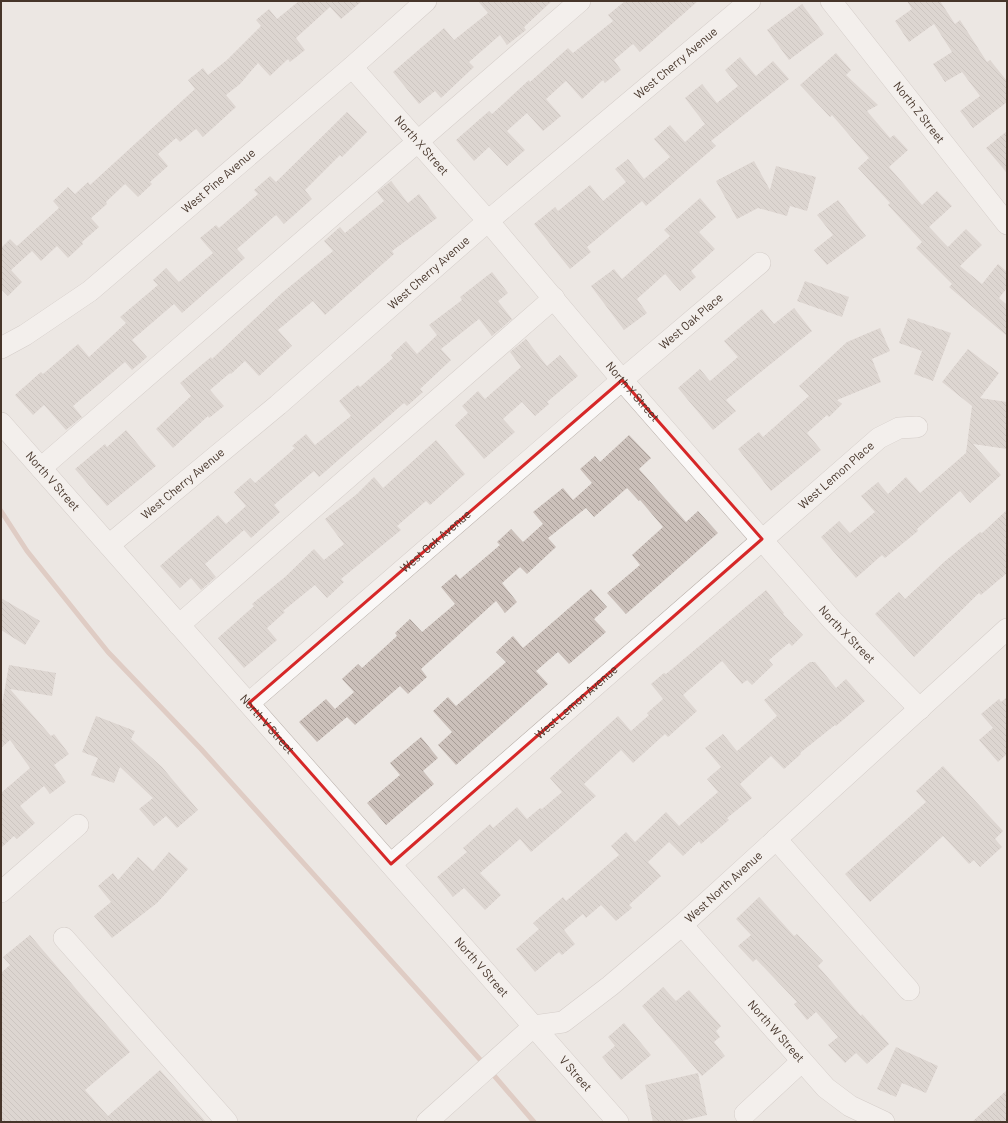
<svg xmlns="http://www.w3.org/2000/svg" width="1008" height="1123" viewBox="0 0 1008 1123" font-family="Barlow,sans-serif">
<defs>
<pattern id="building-back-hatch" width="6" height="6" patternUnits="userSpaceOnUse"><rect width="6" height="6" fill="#cbc0ba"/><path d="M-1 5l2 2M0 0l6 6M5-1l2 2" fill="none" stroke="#a79d97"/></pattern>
</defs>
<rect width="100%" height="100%" fill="#ece7e3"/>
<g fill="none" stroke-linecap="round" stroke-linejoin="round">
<g stroke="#ceab9d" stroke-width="5">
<polyline points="1,511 27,551 108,652 201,749 484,1064"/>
<polyline points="491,1072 534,1122"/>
</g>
</g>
<g fill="url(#building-back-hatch)">
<polygon points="299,1 362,1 341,19 330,7 296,38 305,50 290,62 288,59 270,76 258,63 240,84 226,95 236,107 203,137 196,129 180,142 176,138 158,154 168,166 150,182 152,184 138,197 125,184 106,202 107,204 91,218 99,227 82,242 83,244 68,258 57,246 41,261 32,251 11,270 22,282 8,296 1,289 1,248 10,239 17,246 59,208 53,201 68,187 75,194 88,182 90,185 195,89 188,80 203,68 208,75 227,60 261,26 256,20 269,9 277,19"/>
<polygon points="478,1 552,1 524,27 526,30 507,45 500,35 469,62 474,67 441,98 435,91 419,104 393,72 444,28 454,40 488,13"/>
<polygon points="625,1 698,1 640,52 633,44 614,60 621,70 605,83 603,80 582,99 566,81 546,99 561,116 543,131 527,113 507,131 525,150 507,166 489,147 474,161 456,140 489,111 492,114 529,80 530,82 568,48 573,53 613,21 608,15"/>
<polygon points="907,1 940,1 955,24 960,20 987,62 990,60 1007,81 1007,102 973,128 960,111 980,96 962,72 945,82 933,64 952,52 934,24 909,42 895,21 912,9"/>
<polygon points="802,4 824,34 789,60 767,30"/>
<polygon points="836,53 851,70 846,75 878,105 867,111 890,138 894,135 908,150 889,167 922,205 937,191 952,206 929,227 948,247 966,229 982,245 960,266 982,284 998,264 1007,272 1007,288 999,298 1007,305 1007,336 949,287 952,284 916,248 922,242 888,205 890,203 858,168 869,158 832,115 830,117 800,85"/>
<polygon points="740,57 756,76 773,61 789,79 711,141 716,146 646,206 642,201 587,247 591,252 570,269 534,224 555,207 558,211 590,185 603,201 626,182 615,169 628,159 644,179 670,157 654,139 670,125 685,142 705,124 685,98 702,84 717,103 738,86 725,70"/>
<polygon points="347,112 367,132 342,157 340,155 305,190 312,199 284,224 276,215 237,249 245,258 182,313 174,304 132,340 147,357 132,370 125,362 73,406 82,417 66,430 44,405 33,415 15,395 41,372 43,374 78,344 89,357 126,323 120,317 158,285 153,280 166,268 179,282 213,253 200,238 216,225 219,228 258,194 254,190 270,176 276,182"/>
<polygon points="1007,131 1007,173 986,148"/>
<polygon points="754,161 770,190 776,166 816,177 807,211 790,206 787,216 758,208 737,219 716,181"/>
<polygon points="391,181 408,203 419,194 437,218 392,251 394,254 325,315 313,301 278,330 292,346 259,376 245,361 231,374 230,373 210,390 224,406 209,418 208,416 173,448 156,429 191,396 180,383 211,357 212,359 282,293 333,251 324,241 340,227 345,233 384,201 377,192"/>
<polygon points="700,198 716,217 699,232 715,249 691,271 696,277 680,291 665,274 637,299 647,313 624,330 591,286 614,269 622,279 670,236 664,230"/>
<polygon points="838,200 866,236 827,265 814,250 833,235 817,215"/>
<polygon points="492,272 508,293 498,301 512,319 492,336 479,319 441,349 451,360 420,389 423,392 407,406 404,403 319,477 314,471 274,505 280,512 251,538 244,530 205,564 216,577 201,590 191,578 180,588 160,566 218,515 226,524 246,506 234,492 250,478 255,483 295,448 292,446 306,434 315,445 351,416 339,401 358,385 360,387 393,358 391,355 406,341 417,354 437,335 429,325 462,300 460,297"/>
<polygon points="805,281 849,297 842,317 797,301"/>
<polygon points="794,308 812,331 726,400 736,411 713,430 678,388 700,369 710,381 738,357 724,341 762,309 774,324"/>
<polygon points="908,318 951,333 933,381 914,374 922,351 899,343"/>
<polygon points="880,328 890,351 872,359 881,382 837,400 842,404 829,417 827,415 807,433 821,450 771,491 738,449 759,432 763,437 809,396 799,386 847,342"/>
<polygon points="526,339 547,366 560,355 578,376 547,402 549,404 535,416 522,402 503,419 515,432 484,459 455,425 468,413 462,406 478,391 485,399 521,367 510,352"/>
<polygon points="968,349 999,373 980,398 1007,402 1007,449 973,444 1001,475 970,503 960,491 917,529 918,531 885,558 882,555 856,578 821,537 839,521 850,533 875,512 861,496 878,482 888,494 906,477 920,493 966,453 972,406 942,382"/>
<polygon points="126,430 156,466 107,506 75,469 105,444 107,447"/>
<polygon points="629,435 651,458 639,469 686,522 698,511 718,533 626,614 607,593 640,565 632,555 663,527 640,500 639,501 627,488 594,517 586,508 548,538 556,547 527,574 520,567 502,583 517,602 505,613 496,601 421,669 427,677 408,694 400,686 355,725 347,717 317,742 299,722 326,699 335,709 354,692 342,679 358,664 362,668 397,636 395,633 410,619 422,632 455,604 441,587 456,574 460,579 500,545 497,542 511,529 523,542 543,524 533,512 563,488 573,500 592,483 580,469 595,456 600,462"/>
<polygon points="436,440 465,474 430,505 426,501 397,526 401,530 341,579 344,582 327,598 315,585 283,611 285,612 267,628 277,640 244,668 218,638 254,606 252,604 285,577 314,549 324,560 344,544 325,519 357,494 374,477 383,488"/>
<polygon points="1007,510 1007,573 981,595 979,593 914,657 875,614 899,592 905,599 944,562 980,532 982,533"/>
<polygon points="591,589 607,607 594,619 606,632 569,664 558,652 536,671 548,684 456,765 438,745 452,732 433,711 448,697 456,706 506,662 496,652 513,636 523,648"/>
<polygon points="766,590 784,613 783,614 803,635 792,646 789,643 769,660 773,665 752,685 747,680 742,684 722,661 683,695 697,711 668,737 665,734 633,763 621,750 584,784 596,796 563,825 531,852 520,839 480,873 501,895 485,910 464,888 453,897 437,877 467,852 463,848 490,824 493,828 517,807 527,819 540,808 542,809 562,792 550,778 618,716 631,731 649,715 647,713 663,699 651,684 664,673 666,674"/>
<polygon points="1,598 40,621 25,645 1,630"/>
<polygon points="810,662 815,662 836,688 846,679 865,701 836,726 835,725 800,753 801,754 784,769 771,756 740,784 752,798 727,818 729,820 701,844 699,841 683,856 669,842 648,862 661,876 629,905 632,908 616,921 601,905 586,918 583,914 564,930 575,944 562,955 559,952 535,972 516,949 539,929 533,923 563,897 566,901 619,855 611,846 626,832 635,842 666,812 679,826 718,792 707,779 721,767 705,748 723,734 737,751 777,716 764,700"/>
<polygon points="9,665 56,673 52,696 10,689 51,736 54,734 69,754 54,765 66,782 50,794 44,786 20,806 35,823 17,839 14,836 1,848 1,793 30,768 10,740 1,748 1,710"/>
<polygon points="1007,697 1007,754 998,762 979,740 993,728 981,714 999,699 1001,702"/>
<polygon points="96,716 135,731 131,739 162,767 198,810 177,828 166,816 154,826 139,809 153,798 120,767 114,783 91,775 98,758 82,752"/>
<polygon points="421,737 438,758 423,771 434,784 386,825 367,803 400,775 390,763"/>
<polygon points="943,766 1003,831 995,839 1002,847 980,867 974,860 969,864 943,836 870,902 845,874 926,802 916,791"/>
<polygon points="169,852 188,869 157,903 112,938 94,916 111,902 98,886 113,873 118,880 138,857 153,871"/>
<polygon points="759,897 794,936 797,934 823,961 818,966 861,1016 862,1014 889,1044 867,1064 856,1053 845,1063 828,1045 838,1037 816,1012 807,1020 794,1004 797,1002 756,959 753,962 738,946 751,935 736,919"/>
<polygon points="30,935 130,1052 85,1090 108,1116 160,1070 206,1122 1,1122 1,973 10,965 3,957"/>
<polygon points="663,987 676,1001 689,990 721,1026 716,1031 720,1037 714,1042 725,1056 702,1076 642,1006"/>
<polygon points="624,1023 651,1055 621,1080 602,1057 615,1046 608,1037"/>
<polygon points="896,1047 938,1066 926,1093 902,1083 896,1097 877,1089"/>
<polygon points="698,1073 707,1115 677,1122 653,1122 645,1085"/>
<polygon points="1007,1090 1007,1122 972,1122"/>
</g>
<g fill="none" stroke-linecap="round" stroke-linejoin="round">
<g stroke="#b7aea8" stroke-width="22">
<g id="minor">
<path id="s1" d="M831 1 1007 224"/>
<path id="s2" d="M352 67 488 221 622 380 832 620 920 709"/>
<path id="s3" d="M1 348 25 335 90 291 352 67 426 1"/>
<path id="s4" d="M1 423 618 1122"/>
<polyline points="41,468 580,1"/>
<path id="s5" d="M109 545 278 405 488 221 750 1"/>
<polyline points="179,625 554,298"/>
<path id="s6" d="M249 703 622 380 760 263"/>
<polyline points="776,839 909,990"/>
<path id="s7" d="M391 864 879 438 899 428 917 427"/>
<polyline points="1,892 78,825"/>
<path id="s8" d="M682 925 826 1088 850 1106 884 1122"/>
<polyline points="64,938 227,1122"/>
<polyline points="745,1114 801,1062"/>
<path id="s9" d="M427 1122 534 1026 563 1022 610 986 682 925 1007 629"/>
</g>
</g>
<use href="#minor" stroke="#faf8f7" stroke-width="21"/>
</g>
<path d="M0 0H1008V1123H0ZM622 380 762 539 391 864 249 703Z" fill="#ece7e3" fill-opacity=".55" fill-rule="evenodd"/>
<path fill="none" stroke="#d62828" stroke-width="3" stroke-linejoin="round" d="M622 380 762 539 391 864 249 703Z"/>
<g text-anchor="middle" stroke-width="3.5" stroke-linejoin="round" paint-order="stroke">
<g font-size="12" fill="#46352a" stroke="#f9f6f4">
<text dy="4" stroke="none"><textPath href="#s5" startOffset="744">West Cherry Avenue</textPath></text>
<text dy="4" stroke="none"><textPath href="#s1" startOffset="142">North Z Street</textPath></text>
<text dy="4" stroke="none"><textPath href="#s2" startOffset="105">North X Street</textPath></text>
<text dy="4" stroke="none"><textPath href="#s3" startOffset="275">West Pine Avenue</textPath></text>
<text dy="4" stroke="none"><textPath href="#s5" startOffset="420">West Cherry Avenue</textPath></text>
<text dy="4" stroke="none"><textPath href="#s6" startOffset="584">West Oak Place</textPath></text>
<text dy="4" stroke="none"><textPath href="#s2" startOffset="429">North X Street</textPath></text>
<text dy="4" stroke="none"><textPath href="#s7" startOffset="591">West Lemon Place</textPath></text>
<text dy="4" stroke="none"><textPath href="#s4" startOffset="78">North V Street</textPath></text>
<text dy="4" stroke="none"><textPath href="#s5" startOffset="96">West Cherry Avenue</textPath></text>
<text dy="4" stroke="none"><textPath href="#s6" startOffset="247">West Oak Avenue</textPath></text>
<text dy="4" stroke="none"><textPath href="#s2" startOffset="753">North X Street</textPath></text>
<text dy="4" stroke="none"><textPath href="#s7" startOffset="246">West Lemon Avenue</textPath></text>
<text dy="4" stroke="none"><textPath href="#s4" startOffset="402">North V Street</textPath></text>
<text dy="4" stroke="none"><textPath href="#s9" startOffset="383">West North Avenue</textPath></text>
<text dy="4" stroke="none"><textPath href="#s4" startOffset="726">North V Street</textPath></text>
<text dy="4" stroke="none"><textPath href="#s8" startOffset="142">North W Street</textPath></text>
<text dy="4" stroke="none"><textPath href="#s4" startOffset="868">V Street</textPath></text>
</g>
</g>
<rect width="1008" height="1123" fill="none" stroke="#46352a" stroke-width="4"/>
</svg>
